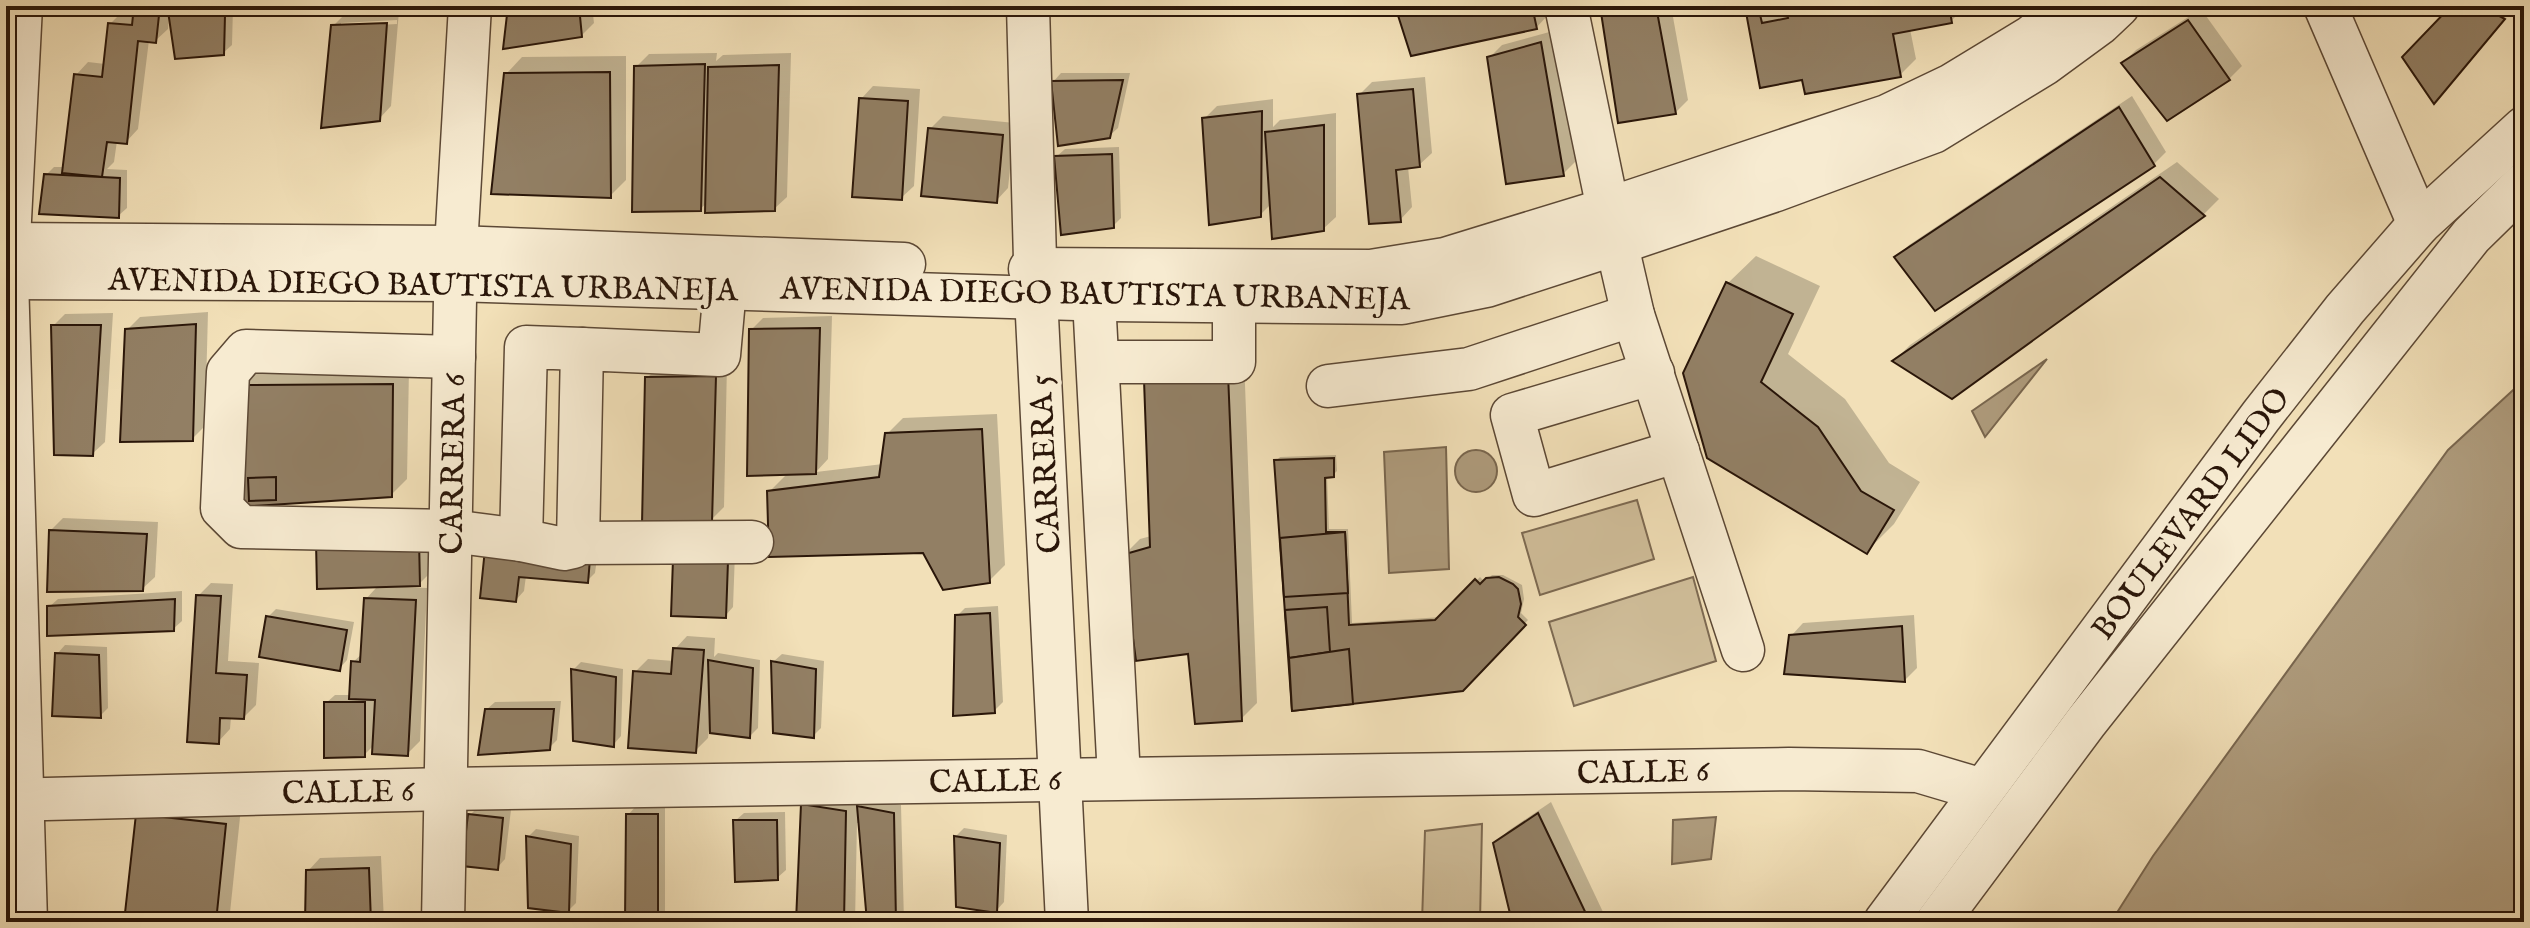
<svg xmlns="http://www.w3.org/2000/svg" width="2530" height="928" viewBox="0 0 2530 928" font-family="'IM FELL English',serif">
<rect width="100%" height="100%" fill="#f2e0b8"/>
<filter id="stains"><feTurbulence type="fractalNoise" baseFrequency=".0025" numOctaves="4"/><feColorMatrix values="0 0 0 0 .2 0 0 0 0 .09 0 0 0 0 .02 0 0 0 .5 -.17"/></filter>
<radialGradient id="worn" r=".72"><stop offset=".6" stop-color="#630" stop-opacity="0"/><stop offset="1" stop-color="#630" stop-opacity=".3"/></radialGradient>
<g fill="#d0be9a" stroke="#7d6a52" stroke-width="2">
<polygon points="1637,500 1654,559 1540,595 1522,533"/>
<polygon points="1693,577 1716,661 1574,706 1549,622"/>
<polygon points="1482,824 1480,922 1422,922 1425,831"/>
</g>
<g fill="#ae9b7c" stroke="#79664e" stroke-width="2">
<polygon points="2047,359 1985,437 1972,411"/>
<polygon points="2524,380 2524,922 2111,922 2153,856 2448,450"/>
<polygon points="1446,447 1449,569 1389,573 1384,452"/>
<circle cx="1476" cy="471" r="21"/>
<polygon points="1716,817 1711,859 1672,864 1673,820"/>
</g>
<g fill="#0003" fill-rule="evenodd">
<polygon points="136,6 170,6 170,12 176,6 233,7 232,45 223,53 169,15 168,29 155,41 149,40 138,129 126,142 117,141 114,162 107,169 127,170 127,208 118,216 46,175 54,167 65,167 76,75 88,62 105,64 110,24 123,11 135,12"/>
<polygon points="510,6 592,6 594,23 581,36"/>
<polygon points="1397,6 1546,6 1548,15 1536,28"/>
<polygon points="1602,6 1671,6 1688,100 1675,113"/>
<polygon points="1749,6 1777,6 1777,8 1966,6 1951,21 1910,29 1916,59 1900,75 1804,77 1748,7"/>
<polygon points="2454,6 2515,6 2435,101"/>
<polygon points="2201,9 2242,66 2229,79 2167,118 2123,63 2136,50"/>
<path d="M399 11 391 106 379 119 333 26 346 13ZM397 20V24L341 27V23Z"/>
<polygon points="1553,31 1576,161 1563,174 1489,58 1502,45"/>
<polygon points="717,53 716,61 723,55 791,53 787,197 774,209 708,202 700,209 636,67 649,54"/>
<polygon points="626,56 626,180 610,196 506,74 522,57"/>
<polygon points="1061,73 1130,73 1118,128 1109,136 1053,82"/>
<polygon points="1425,77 1432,153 1419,165 1408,167 1412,207 1400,220 1359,95 1372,82"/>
<polygon points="873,86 920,89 914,186 901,198 861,99"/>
<polygon points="2132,96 2166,152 2154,164 1897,257 1909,245"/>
<polygon points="1273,99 1273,127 1280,120 1336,113 1336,217 1323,229 1272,203 1260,215 1204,119 1217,106"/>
<polygon points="943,116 1015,123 1008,188 996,201 930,129"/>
<polygon points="1119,147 1121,218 1113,226 1056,157 1065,149"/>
<polygon points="2177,162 2219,199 2203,215 1895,360 1910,345"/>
<polygon points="1756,256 1820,286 1788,354 1845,399 1889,463 1920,482 1894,524 1866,552 1709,457 1728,283"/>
<polygon points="208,312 205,426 192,439 127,330 140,317"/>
<polygon points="113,313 105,442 92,454 53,326 65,314"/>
<polygon points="832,316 828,459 816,472 883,464 887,434 903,418 997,414 1005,565 989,581 925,551 769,492 788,473 751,330 763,318"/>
<polygon points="1244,358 1257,703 1241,719 1189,652 1124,555 1140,539 1151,536 1146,381"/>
<polygon points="727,364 724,507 711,520 647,378 659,366"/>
<polygon points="409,368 407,479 391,495 239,386 256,370"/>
<polygon points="1336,455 1337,471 1333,475 1327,476 1329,529 1348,529 1352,623 1441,617 1480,577 1485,582 1492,575 1503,575 1522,585 1524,599 1521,613 1528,620 1462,689 1294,709 1276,461 1280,457"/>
<polygon points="63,518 158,522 155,577 142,589 51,530"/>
<polygon points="431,527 432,571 419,584 406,584 406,587 427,588 420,741 407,754 374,745 364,755 326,703 335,695 352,695 353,662 363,653 366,599"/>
<polygon points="487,550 598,551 595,573 587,581 526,576 524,591 516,600"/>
<polygon points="735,553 733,607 725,616 673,614"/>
<polygon points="211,583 233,584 228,661 259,663 256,705 244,717 231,717 230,729 218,742 198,596"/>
<polygon points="182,591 182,621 173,629 49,607 58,599"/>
<polygon points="998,606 1003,702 994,711 957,616 965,608"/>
<polygon points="276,609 354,622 347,660 339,669 268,617"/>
<polygon points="1914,615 1917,668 1905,680 1791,636 1803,623"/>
<polygon points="687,636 715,638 714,657 718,653 760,660 758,728 750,736 709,730 708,738 695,751 635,672 648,659 674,661 675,649"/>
<polygon points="65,645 107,647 108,708 100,716 57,654"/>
<polygon points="782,654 824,661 821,728 813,736 773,662"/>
<polygon points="581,662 623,669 621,736 613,745 573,670"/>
<polygon points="561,701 557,740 549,748 486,710 495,702"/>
<polygon points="858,799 857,809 867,799 901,805 904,922 869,922 860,823 857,823 855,922 798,922 803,805"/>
<polygon points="1551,802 1603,912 1593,922 1514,922 1495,844 1508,831"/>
<polygon points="636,806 665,806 665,912 657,920 628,815"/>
<polygon points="478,807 511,810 505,859 497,868 470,815"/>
<polygon points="241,808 229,922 126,922 138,815"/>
<polygon points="785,812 786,870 777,878 735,821 744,813"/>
<polygon points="964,828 1007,835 1004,902 996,911 956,836"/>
<polygon points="536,829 579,836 576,903 568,911 528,837"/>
<polygon points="381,856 384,922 307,922 308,871 320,858"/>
<polygon points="1694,913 1706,922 1684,922"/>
</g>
<g fill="#927f64" stroke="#2a1609" stroke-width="2">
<polygon points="134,6 160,6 156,43 138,41 127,144 107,142 102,177 62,173 74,74 102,77 108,23 132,25"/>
<polygon points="508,6 579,6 582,37 503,49"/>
<polygon points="1395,6 1532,6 1537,29 1411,56"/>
<polygon points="1600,6 1656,6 1676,114 1618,123"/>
<polygon points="1758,6 1762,23 1788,18 1786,6 1949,6 1952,23 1893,34 1901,77 1805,94 1802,80 1760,88 1745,7"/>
<polygon points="2451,6 2481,6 2505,19 2434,104 2402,57"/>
<polygon points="168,11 225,15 224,55 175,59"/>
<polygon points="2188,20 2230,80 2167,121 2121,63"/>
<polygon points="387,23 380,121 321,128 331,25"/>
<polygon points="1541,42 1564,176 1506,184 1487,57"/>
<polygon points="705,64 701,211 632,212 634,66"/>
<polygon points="779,65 775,211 705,213 708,67"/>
<polygon points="610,72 611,198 491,194 504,73"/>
<polygon points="1123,80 1110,138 1058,146 1051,81"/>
<polygon points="1413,89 1420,167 1396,170 1401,222 1369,224 1357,94"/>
<polygon points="859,98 908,101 902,200 852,197"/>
<polygon points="2119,107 2155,166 1935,311 1894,257"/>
<polygon points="1262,111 1261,217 1209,225 1202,118"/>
<polygon points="1324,125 1324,231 1272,239 1265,132"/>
<polygon points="928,128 1003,135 997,203 921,196"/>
<polygon points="1112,154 1114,228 1061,235 1054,156"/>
<polygon points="44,174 120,178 119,218 39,214"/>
<polygon points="2160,177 2205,216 1952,399 1892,361"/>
<polygon points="1726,282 1793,314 1761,382 1818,427 1861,491 1894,510 1867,554 1707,458 1683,373"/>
<polygon points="196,324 193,441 120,442 125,329"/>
<polygon points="51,325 101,325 93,456 54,455"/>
<polygon points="820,328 816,474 747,476 749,329"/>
<polygon points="1228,373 1242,721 1195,724 1188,654 1136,661 1122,555 1150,547 1144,380"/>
<polygon points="716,376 712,522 642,524 645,377"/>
<polygon points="393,384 392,497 240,507 237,385"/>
<polygon points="982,429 990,583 943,590 923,553 769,557 767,491 879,477 885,433"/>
<polygon points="1334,458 1334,477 1325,478 1326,532 1345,532 1349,625 1435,620 1475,579 1480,584 1486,578 1499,577 1513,584 1518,589 1521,604 1518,617 1526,625 1463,691 1292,711 1274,460"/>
<polygon points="276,477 276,500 249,501 248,478"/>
<polygon points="49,530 147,534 143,591 47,592"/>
<polygon points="1345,532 1348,593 1284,597 1280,538"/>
<polygon points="419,539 420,586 317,589 316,542"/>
<polygon points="485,549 590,559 588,583 519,577 516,602 480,598"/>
<polygon points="673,559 728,561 726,618 671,616"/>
<polygon points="196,595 221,596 216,673 247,675 244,719 220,718 219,744 187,742"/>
<polygon points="364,598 416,600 408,756 372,754 375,700 349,699 351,661 360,662"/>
<polygon points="175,599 174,631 47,636 47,606"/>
<polygon points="1327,607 1330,652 1289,658 1285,610"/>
<polygon points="990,613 995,713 953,716 955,615"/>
<polygon points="266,616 347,630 340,671 259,657"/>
<polygon points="1902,626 1905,682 1784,674 1789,635"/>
<polygon points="673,648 704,650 696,753 628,748 633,671 671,674"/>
<polygon points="1349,649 1353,704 1292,711 1289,658"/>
<polygon points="55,653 99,655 101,718 52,716"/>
<polygon points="708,660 753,668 750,738 710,733"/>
<polygon points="771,661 816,669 814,738 773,733"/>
<polygon points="571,669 616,677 614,747 573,741"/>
<polygon points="324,702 365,702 365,757 324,758"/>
<polygon points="485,709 554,709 550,750 478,755"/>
<polygon points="801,804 846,811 844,922 796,922"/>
<polygon points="857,806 894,813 896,922 867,922"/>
<polygon points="1538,813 1590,922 1512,922 1493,843"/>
<polygon points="136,814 226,824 216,922 124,922"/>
<polygon points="468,814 503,818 498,870 462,866"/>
<polygon points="626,814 658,814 658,922 625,922"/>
<polygon points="733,820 777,820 778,880 735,882"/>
<polygon points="526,836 571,844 569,913 528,908"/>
<polygon points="954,836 1000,843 997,913 956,907"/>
<polygon points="369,868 371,922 305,922 306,870"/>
</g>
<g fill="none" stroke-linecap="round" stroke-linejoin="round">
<g stroke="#5c4835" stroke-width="45">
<g id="minor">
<polyline points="21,6 7,278 26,922"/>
<polyline points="1028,6 1036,296 1067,922"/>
<polyline points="1566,6 1608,209 1618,243 1621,263 1633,315 1743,650"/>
<polyline points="2325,6 2419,224"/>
<polyline points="6,244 456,247 904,264"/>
<polyline points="1030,269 1371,271 1445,259 1608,209 1887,116 1952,85 2031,37 2070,6"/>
<polyline points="6,278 455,280 1110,300 1402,303 1486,286 1618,243 1776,190 1933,132 2044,64 2100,23 2118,6"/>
<polyline points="1094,299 1119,778"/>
<polyline points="454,357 246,351 228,372 222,508 241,527 451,531 521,540 564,549 573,547 578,543 582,349 719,355 725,288"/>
<polyline points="1098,362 1234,362 1234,301"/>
<polyline points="1653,373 1512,415 1534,495 1678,451"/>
<polyline points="1328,386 1469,369 1633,315"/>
<polyline points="521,540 526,347 582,349"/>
<polyline points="578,543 752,542"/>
<polyline points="6,800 446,789 1789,769 1918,771 1982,790"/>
<polyline points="443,922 456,247 470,6"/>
<polyline points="1885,922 2261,416 2345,309 2419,224 2524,128"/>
<polyline points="1937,922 2086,722 2471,236 2524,184"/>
</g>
</g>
<use href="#minor" stroke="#f7ebd1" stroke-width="42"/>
</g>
<g text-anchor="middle" stroke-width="8" stroke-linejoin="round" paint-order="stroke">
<g font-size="32" fill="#2a1609" stroke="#f7ebd1">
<text transform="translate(423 284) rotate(1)" y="11">AVENIDA DIEGO BAUTISTA URBANEJA</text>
<text transform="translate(1095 293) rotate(1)" y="11">AVENIDA DIEGO BAUTISTA URBANEJA</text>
<text transform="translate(452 464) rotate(-89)" y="11">CARRERA 6</text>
<text transform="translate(1044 464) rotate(-93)" y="11">CARRERA 5</text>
<text transform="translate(2190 513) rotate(-53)" y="11">BOULEVARD LIDO</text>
<text transform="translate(1643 771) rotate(-1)" y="11">CALLE 6</text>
<text transform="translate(995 780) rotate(-1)" y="11">CALLE 6</text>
<text transform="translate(348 791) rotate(-1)" y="11">CALLE 6</text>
</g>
</g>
<rect width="2530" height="928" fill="none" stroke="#f2e0b8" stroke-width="32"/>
<rect x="8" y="8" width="2514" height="912" fill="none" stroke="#2a1609" stroke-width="4"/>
<rect x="16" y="16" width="2498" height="896" fill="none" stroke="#2a1609" stroke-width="2"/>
<rect width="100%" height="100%" filter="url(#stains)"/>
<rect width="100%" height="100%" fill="url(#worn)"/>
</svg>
